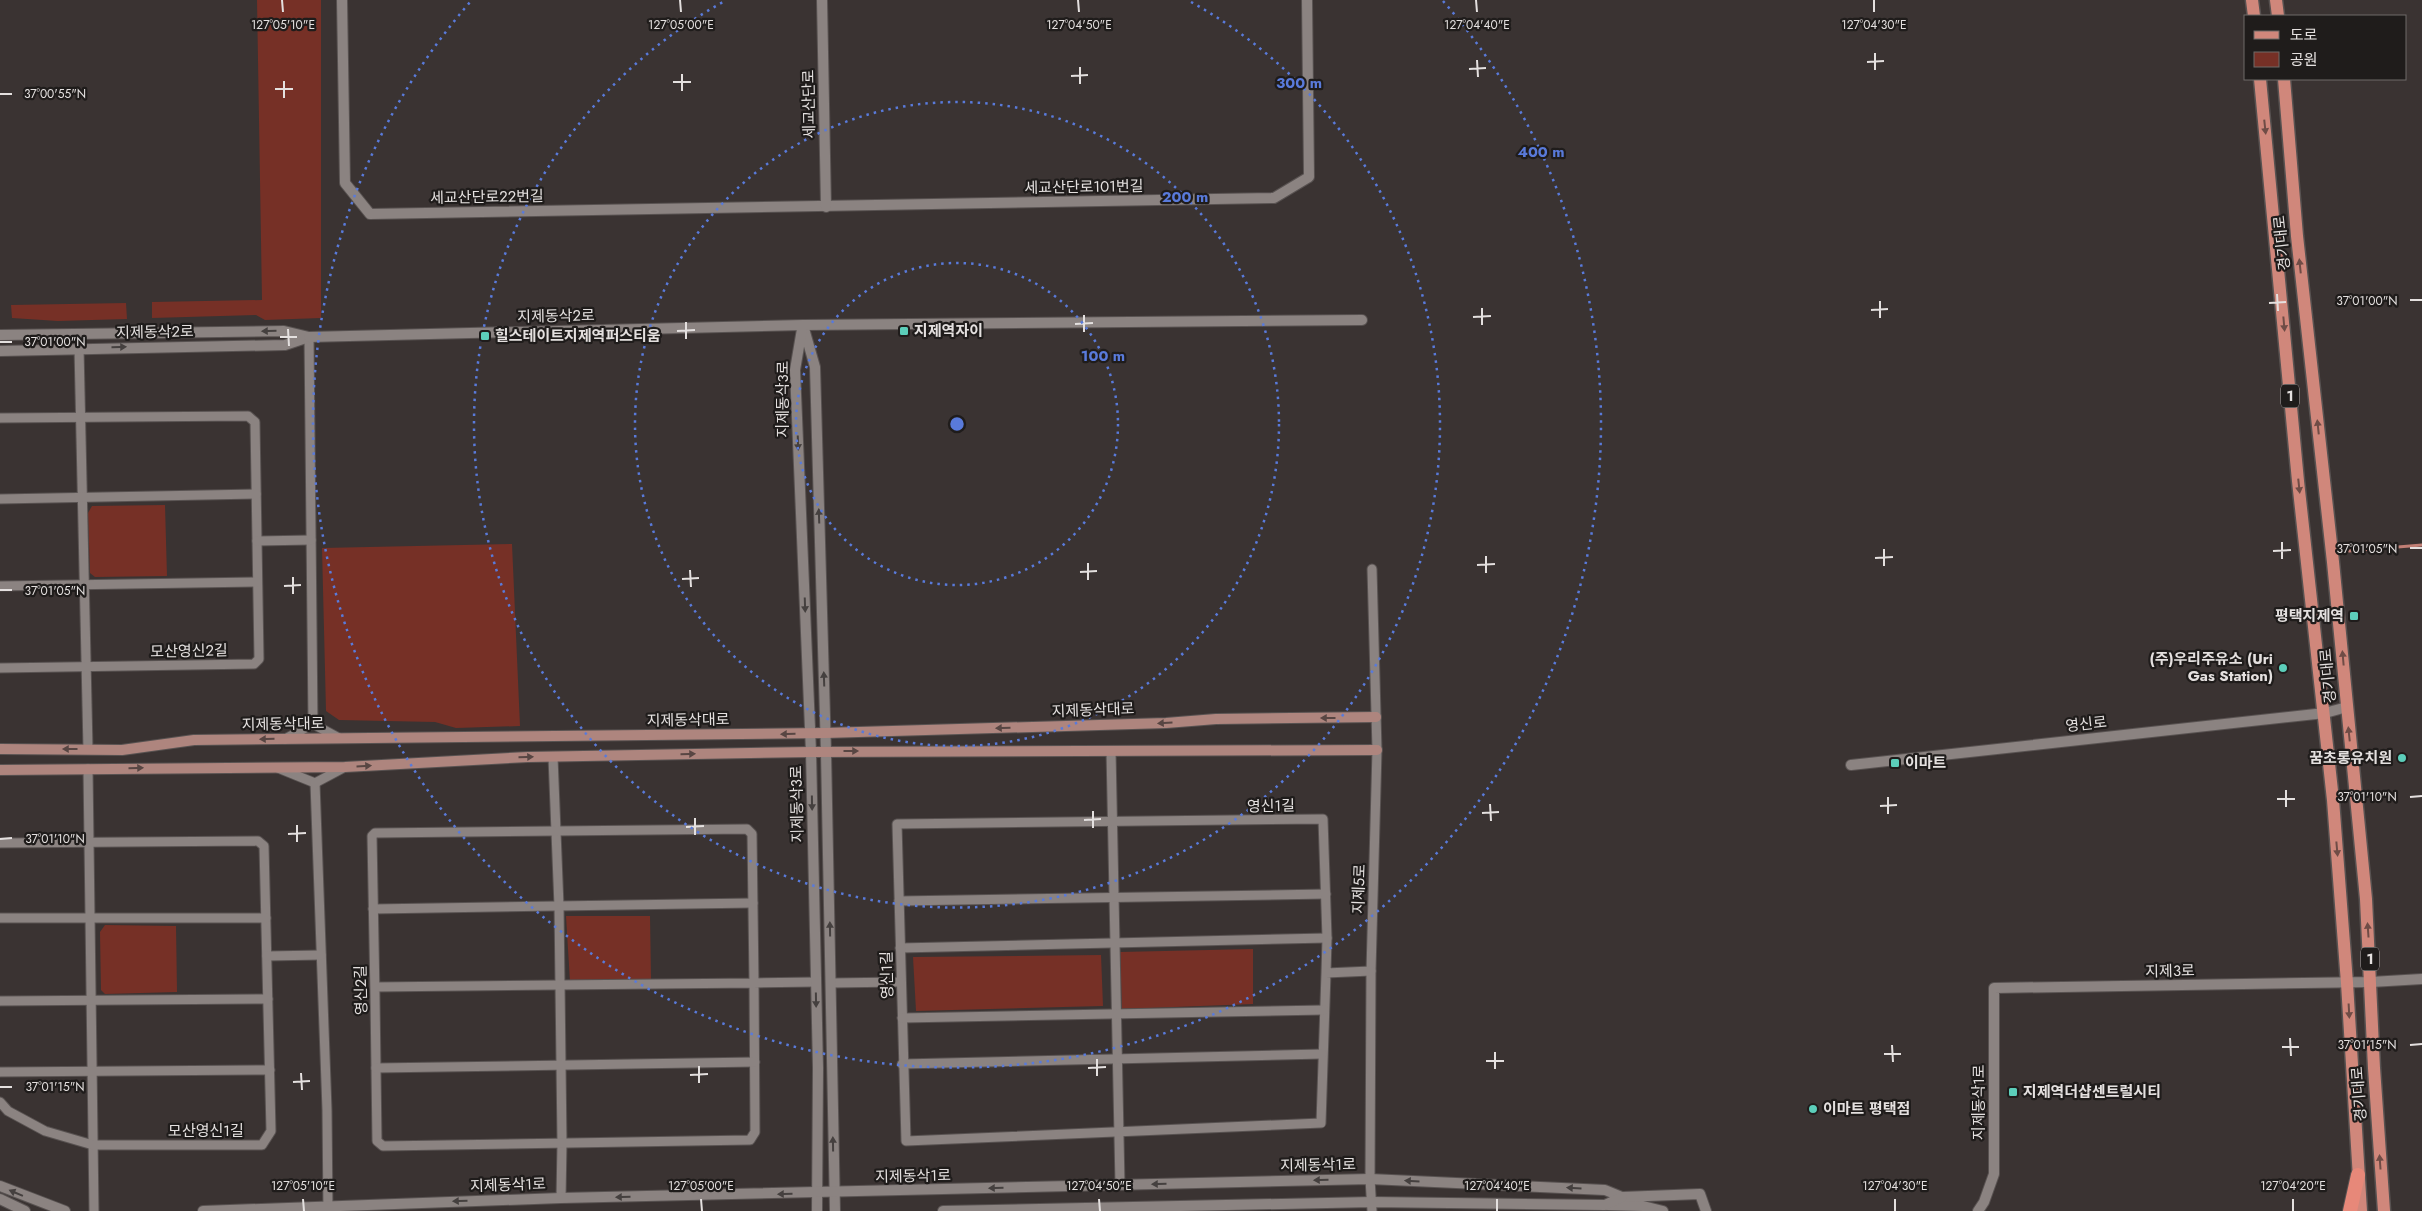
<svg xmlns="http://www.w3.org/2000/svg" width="2422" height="1211" viewBox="0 0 2422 1211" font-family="Jost,'Noto Sans KR',sans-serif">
<rect width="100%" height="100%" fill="#3a3332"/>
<g fill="#763026">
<polygon points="257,0 321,0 321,318 265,320 256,315 152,318 152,302 262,300"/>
<polygon points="126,303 127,319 58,321 12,318 11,305"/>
<polygon points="165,505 167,576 95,577 90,573 88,513 92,506"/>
<polygon points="512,544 520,726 456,728 435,722 339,720 326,711 322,548"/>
<polygon points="566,916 650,916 651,980 570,982"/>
<polygon points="105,925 176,926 177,992 105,994 101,990 100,932"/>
<polygon points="1253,949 1253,1004 1122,1009 1120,952"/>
<polygon points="1101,955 1103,1006 916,1011 913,957"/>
</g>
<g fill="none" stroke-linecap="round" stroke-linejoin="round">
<polyline stroke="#c17f75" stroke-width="3" points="2349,551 2422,545"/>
<g stroke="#585251" stroke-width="11">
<g id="minor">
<polyline points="309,337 313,724"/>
<polyline points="79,348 88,749"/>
<polyline points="0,418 248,416 255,422 259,659 254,664 0,668"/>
<polyline points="0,499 256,494"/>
<polyline points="257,541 311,540"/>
<polyline points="1372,569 1377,750 1371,971 1370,1179 1372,1211"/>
<polyline points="0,586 257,582"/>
<polyline points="313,724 339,738"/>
<polyline points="285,739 313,724"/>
<polyline points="1111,751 1120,1185"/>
<polyline points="553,757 559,906 562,1143 561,1198"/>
<polyline points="278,768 315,783"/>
<polyline points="88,769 94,1211"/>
<polyline points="315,783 327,1110 328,1211"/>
<polyline points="315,783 345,767"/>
<polyline points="0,843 258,841 264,846 271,1131 262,1145 93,1145 45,1131 8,1111 0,1102"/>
<polyline points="899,901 1326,894"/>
<polyline points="373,909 753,903"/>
<polyline points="0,918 266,918"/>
<polyline points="900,948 1327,938"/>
<polyline points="267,956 321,955"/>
<polyline points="1326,973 1321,1123 906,1141 897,824 1323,819 1327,938 1326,973 1371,971"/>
<polyline points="831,983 900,982"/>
<path d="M375 987 754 983 755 1132 750 1140 383 1146 377 1141C376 1039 374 938 372 836L375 833 747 829 752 834 754 983 816 982"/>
<polyline points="0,1001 268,999"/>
<polyline points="902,1018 1324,1010"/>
<polyline points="902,1064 1322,1054"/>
<polyline points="376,1068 755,1062"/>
<polyline points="0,1072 270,1070"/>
</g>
</g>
<g stroke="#585251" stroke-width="12">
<g id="tertiary">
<polyline points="342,0 345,183 370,214 1274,198 1309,177 1307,0"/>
<polyline points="822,0 826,207"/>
<polyline points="803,325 815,367 826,752 835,1211"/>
<polyline points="802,329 795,370 811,752 818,1068 817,1211"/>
<polyline points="0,335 284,331 309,337 285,345 0,351"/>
<polyline points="309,337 803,325 1362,320"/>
<polyline points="1851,765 2325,713 2347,707"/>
<polyline points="0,1186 65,1211"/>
<polyline points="0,1199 25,1211"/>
<polyline points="1608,1205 1643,1206 1663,1211"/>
<polyline points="203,1211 561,1198 1370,1179 1605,1190 1622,1197 1700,1194 1706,1211"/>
<polyline points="943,1211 1372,1202 1605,1205 1622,1197"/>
<polyline points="1978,1211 1984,1202 1994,1174 1994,988 2371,982 2422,979"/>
</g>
</g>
<g stroke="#585251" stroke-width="12">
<g id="secondary">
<polyline points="0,749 122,750 194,740 825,733 1166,723 1216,719 1376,717"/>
<polyline points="0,770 345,767 528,757 811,752 1377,750"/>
</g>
</g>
<g stroke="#585251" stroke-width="15">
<g id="primary">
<polyline points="2252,0 2254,16"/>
<polyline points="2276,0 2278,16"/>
<polyline points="2260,79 2298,481 2333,800 2347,983 2361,1211"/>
<polyline points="2284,79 2297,236 2333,562 2366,899 2374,1068 2384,1211"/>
</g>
</g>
<g stroke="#585251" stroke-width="16">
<polyline id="trunk" points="2350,1211 2358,1175"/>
</g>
<use href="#minor" stroke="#8b8381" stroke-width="9"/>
<use href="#tertiary" stroke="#8b8381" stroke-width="10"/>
<use href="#secondary" stroke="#ae857e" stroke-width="10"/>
<use href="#primary" stroke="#d0877b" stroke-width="12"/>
<use href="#trunk" stroke="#e78879" stroke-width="14"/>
</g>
<defs><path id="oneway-solid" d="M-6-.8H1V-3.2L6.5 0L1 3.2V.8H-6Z" transform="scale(1.25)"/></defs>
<g fill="#6f4c46">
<use href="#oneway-solid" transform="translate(2265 127) rotate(84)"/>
<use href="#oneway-solid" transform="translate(2300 266) rotate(-96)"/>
<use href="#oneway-solid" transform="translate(2284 324) rotate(85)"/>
<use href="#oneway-solid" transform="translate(2318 427) rotate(-96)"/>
<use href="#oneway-solid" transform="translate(2299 486) rotate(84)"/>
<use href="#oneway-solid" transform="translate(2343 658) rotate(-95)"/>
<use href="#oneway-solid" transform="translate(2349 734) rotate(-96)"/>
<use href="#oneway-solid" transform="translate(2337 849) rotate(85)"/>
<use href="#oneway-solid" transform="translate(2368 930) rotate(-94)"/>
<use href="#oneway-solid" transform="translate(2349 1011) rotate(87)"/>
<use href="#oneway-solid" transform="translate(2380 1162) rotate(-94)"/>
</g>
<g fill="#45403f">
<use href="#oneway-solid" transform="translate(269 331) rotate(179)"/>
<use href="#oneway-solid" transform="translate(119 347) rotate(-1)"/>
<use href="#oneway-solid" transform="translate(798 443) rotate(88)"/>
<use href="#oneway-solid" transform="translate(819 516) rotate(-92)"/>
<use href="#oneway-solid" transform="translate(805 605) rotate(88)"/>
<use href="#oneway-solid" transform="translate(824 679) rotate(-92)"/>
<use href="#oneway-solid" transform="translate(812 803) rotate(89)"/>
<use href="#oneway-solid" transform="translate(830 929) rotate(-91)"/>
<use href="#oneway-solid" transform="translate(816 1000) rotate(89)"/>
<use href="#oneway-solid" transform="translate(833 1144) rotate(-91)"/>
<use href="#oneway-solid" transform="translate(1321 1180) rotate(179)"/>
<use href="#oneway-solid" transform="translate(1412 1181) rotate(-177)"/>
<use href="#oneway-solid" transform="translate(1159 1184) rotate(179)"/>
<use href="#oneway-solid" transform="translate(996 1188) rotate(179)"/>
<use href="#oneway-solid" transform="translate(1574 1188) rotate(-177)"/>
<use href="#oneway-solid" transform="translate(16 1193) rotate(-157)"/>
<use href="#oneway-solid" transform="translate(785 1194) rotate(179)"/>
<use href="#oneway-solid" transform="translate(623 1197) rotate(179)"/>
<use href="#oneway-solid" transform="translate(460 1201) rotate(178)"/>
</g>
<g fill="#584643">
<use href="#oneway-solid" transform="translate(1328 718) rotate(180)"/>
<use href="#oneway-solid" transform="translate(1165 723) rotate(177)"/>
<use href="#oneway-solid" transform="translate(1003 728) rotate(178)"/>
<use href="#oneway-solid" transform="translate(788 734) rotate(179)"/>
<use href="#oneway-solid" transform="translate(267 739) rotate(179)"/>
<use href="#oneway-solid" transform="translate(70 749) rotate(180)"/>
<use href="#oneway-solid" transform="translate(851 751)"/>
<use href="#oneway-solid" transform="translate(688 754) rotate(-1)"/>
<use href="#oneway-solid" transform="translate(526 757) rotate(-2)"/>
<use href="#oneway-solid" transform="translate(364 766) rotate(-3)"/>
<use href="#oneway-solid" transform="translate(136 768) rotate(-1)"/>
</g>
<path fill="none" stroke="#e4e0df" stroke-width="2" d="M282 0 283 12M680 0 681 12M1078 0 1079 12M1476 0 1477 12M1874 0V12M1875 53V70M1477 60 1478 77M1867 62 1884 61M1080 67V84M1469 69 1486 68M682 74V91M1071 76 1088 75M284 81V98M673 82H691M275 89H293M0 94H12M2277 294 2278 311M2410 300H2422M1880 301V318M2269 303 2286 302M1482 308V325M1871 310 1888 309M1084 315V332M1473 317 1491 316M686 322V339M1075 324 1093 323M288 329 289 346M677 331 695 330M280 337H297M0 342H12M2282 542V559M2410 548H2422M1884 549V566M2273 551 2291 550M1486 556V573M1875 558 1893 557M1088 563V580M1477 565 1495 564M690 570 691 587M1080 572 1097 571M293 577V594M682 579 699 578M284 586 301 585M0 590H12M2286 790V807M1888 797V814M2410 797 2422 796M2277 799H2295M1490 804 1491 821M1880 806 1897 805M1093 811V828M1482 813 1499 812M695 818V835M1084 820 1101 819M297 825V842M686 827 704 826M288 834 306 833M0 839 12 838M2290 1038 2291 1056M1892 1045 1893 1062M2410 1045 2422 1044M2282 1047H2299M1495 1052V1069M1884 1054H1901M1097 1059V1076M1486 1061H1504M699 1066V1083M1088 1068 1106 1067M301 1073 302 1090M690 1075 708 1074M293 1082 310 1081M0 1087H12M303 1199 304 1211M701 1199 702 1211M1099 1199 1100 1211M1497 1199V1211M1895 1199V1211M2293 1199V1211"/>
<g fill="none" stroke="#597ada" stroke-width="2.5" stroke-dasharray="2.5 5">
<circle cx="957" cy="424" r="161"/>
<circle cx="957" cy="424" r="322"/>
<path d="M1191 2A483 483 0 1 1 723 2"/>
<path d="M1443 1A644 644 0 1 1 471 1"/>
</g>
<g fill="#5cceba" stroke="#1f1c1b" stroke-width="2">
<rect x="899" y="326" width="10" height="10" rx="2.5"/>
<rect x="480" y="331" width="10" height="10" rx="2.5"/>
<rect x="2349" y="611" width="10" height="10" rx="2.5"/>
<circle cx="2283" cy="668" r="5"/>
<circle cx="2402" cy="758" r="5"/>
<rect x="1890" y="758" width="10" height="10" rx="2.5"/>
<rect x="2008" y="1087" width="10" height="10" rx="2.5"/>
<circle cx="1813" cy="1109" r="5"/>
</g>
<g text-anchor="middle" stroke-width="4.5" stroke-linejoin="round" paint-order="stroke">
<g fill="#1f1c1b" stroke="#a9a5a4" stroke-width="1">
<rect x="2281" y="384.5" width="18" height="23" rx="4"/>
<rect x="2361" y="947.5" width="18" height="23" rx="4"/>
</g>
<g font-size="14" font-weight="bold" fill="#e4e0df">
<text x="2290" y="401">1</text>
<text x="2370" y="964">1</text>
</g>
<g font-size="15" fill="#e4e0df" stroke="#1f1c1b">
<text transform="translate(809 104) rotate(-91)" y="5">세교산단로</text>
<text transform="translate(1084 187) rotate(-1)" y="5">세교산단로101번길</text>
<text transform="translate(487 197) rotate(-1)" y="5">세교산단로22번길</text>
<text transform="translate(2282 243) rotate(-96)" y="5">경기대로</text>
<text transform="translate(556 316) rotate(-1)" y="5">지제동삭2로</text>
<text transform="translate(155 332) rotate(-1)" y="5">지제동삭2로</text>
<text transform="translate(783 399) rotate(-90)" y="5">지제동삭3로</text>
<text transform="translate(189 651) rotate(-1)" y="5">모산영신2길</text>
<text transform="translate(2328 676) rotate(-95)" y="5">경기대로</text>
<text transform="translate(1093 710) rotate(-2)" y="5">지제동삭대로</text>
<text transform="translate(688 720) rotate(-1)" y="5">지제동삭대로</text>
<text transform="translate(283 724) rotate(-1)" y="5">지제동삭대로</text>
<text transform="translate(2086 724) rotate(-6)" y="5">영신로</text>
<text transform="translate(797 804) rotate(-91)" y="5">지제동삭3로</text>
<text transform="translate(1271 806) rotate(-1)" y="5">영신1길</text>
<text transform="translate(1359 889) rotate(-88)" y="5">지제5로</text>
<text transform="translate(2170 971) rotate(-1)" y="5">지제3로</text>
<text transform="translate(887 975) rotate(-91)" y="5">영신1길</text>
<text transform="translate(361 990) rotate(-91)" y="5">영신2길</text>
<text transform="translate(2359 1094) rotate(-94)" y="5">경기대로</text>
<text transform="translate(1979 1102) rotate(-90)" y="5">지제동삭1로</text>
<text x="206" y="1136">모산영신1길</text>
<text transform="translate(1318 1165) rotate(-1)" y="5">지제동삭1로</text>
<text transform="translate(913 1176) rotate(-1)" y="5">지제동삭1로</text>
<text transform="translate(508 1185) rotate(-2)" y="5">지제동삭1로</text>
</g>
<g font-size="15" font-weight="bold" fill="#e4e0df" stroke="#1f1c1b" text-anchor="start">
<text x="914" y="336">지제역자이</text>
<text x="495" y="341">힐스테이트지제역퍼스티움</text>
<text x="2344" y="621" text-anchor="end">평택지제역</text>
<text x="2273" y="664" text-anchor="end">(주)우리주유소 (Uri<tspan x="2273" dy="17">Gas Station)</tspan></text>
<text x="2392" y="763" text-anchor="end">꿈초롱유치원</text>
<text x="1905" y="768">이마트</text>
<text x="2023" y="1097">지제역더샵센트럴시티</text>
<text x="1823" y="1114">이마트 평택점</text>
</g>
</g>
<g font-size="12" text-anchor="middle" fill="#e4e0df" stroke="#1f1c1b" stroke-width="4.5" stroke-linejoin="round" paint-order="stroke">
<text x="283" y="29">127°05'10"E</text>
<text x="681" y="29">127°05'00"E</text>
<text x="1079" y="29">127°04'50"E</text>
<text x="1477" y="29">127°04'40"E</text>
<text x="1874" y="29">127°04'30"E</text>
<text x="55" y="98">37°00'55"N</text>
<text x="2367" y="305">37°01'00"N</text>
<text x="55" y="346">37°01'00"N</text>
<text x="2367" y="553">37°01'05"N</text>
<text x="55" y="595">37°01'05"N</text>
<text x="2367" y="801">37°01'10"N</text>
<text x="55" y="843">37°01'10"N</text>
<text x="2367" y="1049">37°01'15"N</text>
<text x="55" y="1091">37°01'15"N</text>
<text x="303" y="1190">127°05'10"E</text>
<text x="701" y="1190">127°05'00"E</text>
<text x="1099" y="1190">127°04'50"E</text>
<text x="1497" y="1190">127°04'40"E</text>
<text x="1895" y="1190">127°04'30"E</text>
<text x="2293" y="1190">127°04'20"E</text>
</g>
<circle cx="957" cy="424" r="8" fill="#597ada" stroke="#1f1c1b" stroke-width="2.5"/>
<g font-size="15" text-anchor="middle" font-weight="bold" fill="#597ada" stroke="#1f1c1b" stroke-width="4.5" stroke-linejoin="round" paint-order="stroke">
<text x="1299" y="88">300 m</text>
<text x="1541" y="157">400 m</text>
<text x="1185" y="202">200 m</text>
<text x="1103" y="361">100 m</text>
</g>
<rect x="2244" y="15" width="162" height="65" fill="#1f1c1b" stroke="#6e6a69"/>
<rect x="2254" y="31" width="25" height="8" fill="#d0877b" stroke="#6e6a69"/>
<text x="2290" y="40" font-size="15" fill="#e4e0df">도로</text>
<rect x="2254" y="52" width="25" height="15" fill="#763026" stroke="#6e6a69"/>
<text x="2290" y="65" font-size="15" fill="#e4e0df">공원</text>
</svg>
